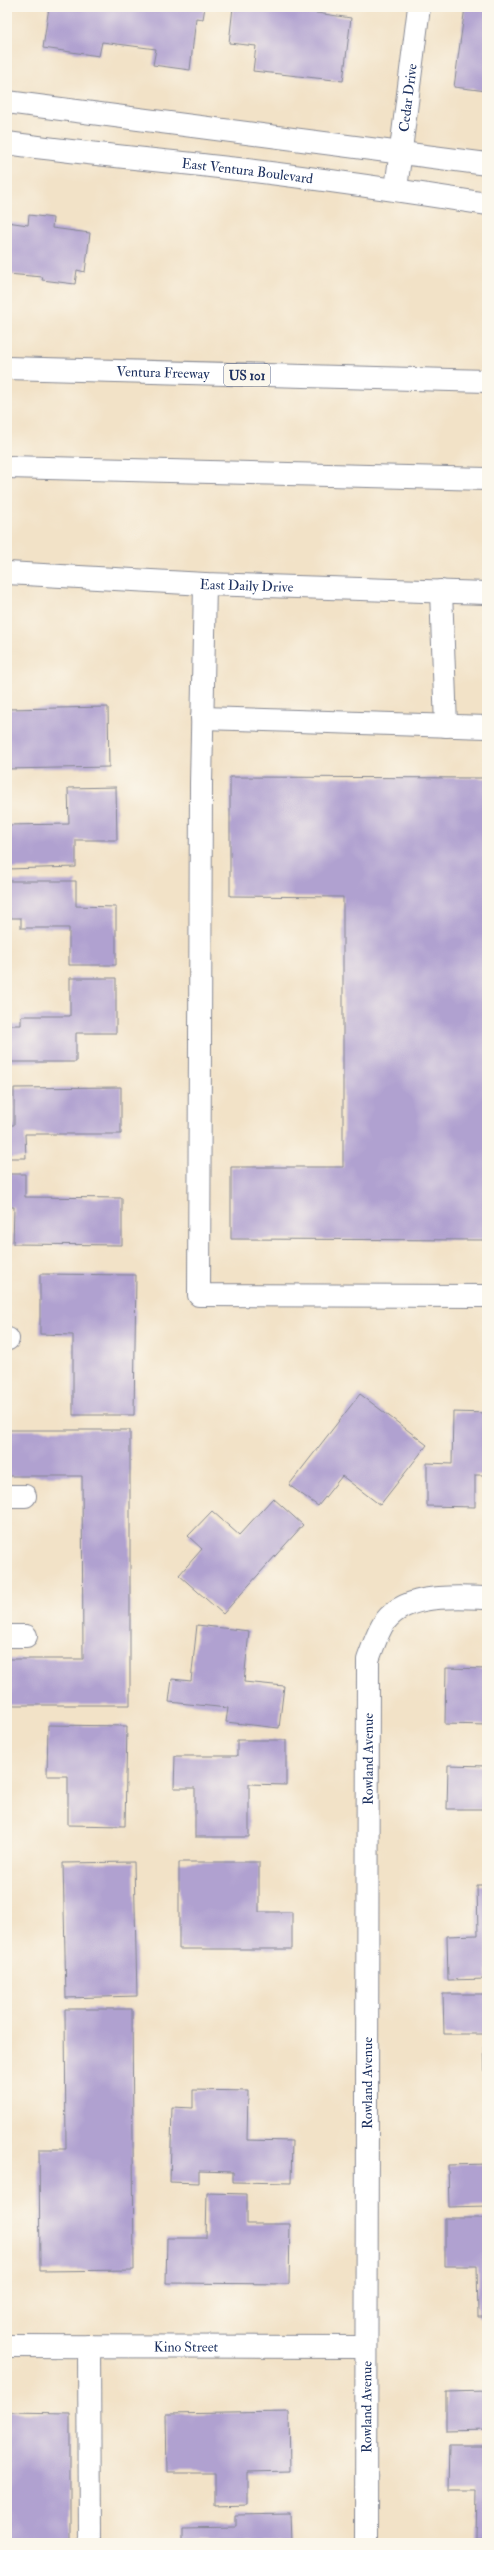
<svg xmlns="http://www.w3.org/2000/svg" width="494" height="2550" viewBox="0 0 494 2550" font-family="'IM FELL Double Pica',serif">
<rect width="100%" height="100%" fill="#fbf7ec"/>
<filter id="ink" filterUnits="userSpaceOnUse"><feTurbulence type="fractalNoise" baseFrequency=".025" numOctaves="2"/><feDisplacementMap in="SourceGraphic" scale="8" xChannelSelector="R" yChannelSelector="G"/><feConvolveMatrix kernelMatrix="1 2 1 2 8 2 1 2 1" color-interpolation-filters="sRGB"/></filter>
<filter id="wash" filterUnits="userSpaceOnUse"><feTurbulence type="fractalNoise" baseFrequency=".012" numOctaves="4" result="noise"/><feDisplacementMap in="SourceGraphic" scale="16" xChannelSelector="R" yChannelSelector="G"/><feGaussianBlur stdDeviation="0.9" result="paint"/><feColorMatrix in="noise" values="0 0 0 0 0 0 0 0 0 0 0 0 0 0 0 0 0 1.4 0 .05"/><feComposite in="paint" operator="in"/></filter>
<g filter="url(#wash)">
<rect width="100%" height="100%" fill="#f2e2c7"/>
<g id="blocks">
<g fill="#b0a1d0">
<polygon points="49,7 205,7 203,19 196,18 190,70 153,65 156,49 102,42 99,56 43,48"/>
<polygon points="233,7 276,7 351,18 343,81 253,71 256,46 229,43"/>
<polygon points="465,7 487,7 487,91 454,87"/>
<polygon points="29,215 53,218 52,228 90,233 85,272 77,270 75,284 42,280 43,277 7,274 7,222 28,225"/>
<polygon points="108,707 109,767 7,769 7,709"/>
<polygon points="230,777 487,778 487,1240 231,1239 231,1167 343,1167 343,897 230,896"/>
<polygon points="116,787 117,840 76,840 76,867 7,869 7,825 69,824 68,788"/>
<polygon points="7,881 76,881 76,906 116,907 116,965 69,965 69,928 21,928 21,918 7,918"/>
<polygon points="70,978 116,978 116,1033 76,1033 76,1062 7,1062 7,1025 21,1025 21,1016 70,1016"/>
<polygon points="121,1087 121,1134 25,1134 26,1158 7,1158 7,1125 14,1125 14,1088"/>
<polygon points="7,1174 25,1174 25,1197 122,1198 122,1245 13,1244 14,1207 7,1207"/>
<polygon points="40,1274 136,1275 134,1415 73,1415 73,1335 40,1334"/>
<polygon points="360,1394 427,1445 380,1505 342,1476 318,1506 289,1485"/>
<polygon points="453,1412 487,1413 487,1475 475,1475 475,1507 427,1506 427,1463 452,1464"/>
<polygon points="7,1430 130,1430 130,1705 7,1705 7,1659 83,1659 82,1476 7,1476"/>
<polygon points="273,1498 303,1525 223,1614 179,1575 202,1549 188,1536 212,1511 239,1535"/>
<polygon points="197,1625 249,1631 244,1682 284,1686 279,1728 226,1722 228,1708 169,1702 172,1679 191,1681"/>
<polygon points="446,1668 487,1669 487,1725 445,1724"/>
<polygon points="48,1725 127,1726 125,1826 68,1825 68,1776 47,1776"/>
<polygon points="237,1740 286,1740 286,1785 249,1784 249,1837 195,1837 195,1788 174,1788 175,1756 237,1756"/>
<polygon points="448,1765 487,1766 487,1809 447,1809"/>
<polygon points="134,1862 137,1996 66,1998 63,1863"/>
<polygon points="179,1862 259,1862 259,1912 292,1912 292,1949 179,1949"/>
<polygon points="477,1885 487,1885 487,1979 448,1980 447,1936 478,1935"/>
<polygon points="443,1994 487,1994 487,2087 485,2087 484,2034 444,2034"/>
<polygon points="65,2009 132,2009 134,2270 40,2271 39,2149 66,2149"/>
<polygon points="193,2090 248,2091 247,2140 292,2141 291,2183 233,2182 233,2172 199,2171 199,2183 170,2182 172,2107 193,2108"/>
<polygon points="487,2164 487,2206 449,2207 448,2165"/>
<polygon points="207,2193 247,2194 247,2224 290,2224 289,2284 166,2283 167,2238 206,2238"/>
<polygon points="445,2218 487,2218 487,2317 478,2317 477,2266 445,2266"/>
<polygon points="485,2339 487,2339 487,2367 486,2367"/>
<polygon points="487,2391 487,2430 446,2431 446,2392"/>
<polygon points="7,2412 70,2413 70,2543 7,2543"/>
<polygon points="289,2412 290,2471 248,2472 248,2505 215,2506 215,2473 167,2473 166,2414"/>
<polygon points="449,2445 487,2445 487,2540 476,2540 477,2490 448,2490"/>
<polygon points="290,2514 291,2543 182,2543 182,2527 236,2526 236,2515"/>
</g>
</g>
</g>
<g filter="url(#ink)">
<use href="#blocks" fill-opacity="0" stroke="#868892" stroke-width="1"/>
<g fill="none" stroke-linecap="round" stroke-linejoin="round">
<g stroke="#868892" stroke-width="24">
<g id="minor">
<path id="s1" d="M396 189 419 7"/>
<polyline points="205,584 201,784 199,1295 487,1296"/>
<polyline points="441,591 446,726"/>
<polyline points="202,718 487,727"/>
<polyline points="7,1339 8,1339"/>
<polyline points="7,1496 25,1496"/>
<polyline points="7,1636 26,1636"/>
<path id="s2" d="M7 2346 366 2347"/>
<polyline points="89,2346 90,2543"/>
<path id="s3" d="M366 2543 368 1660C372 1649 376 1637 382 1626 402 1592 454 1597 487 1598"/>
</g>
</g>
<g stroke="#868892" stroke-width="24">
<g id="major">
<polyline points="7,102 487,164"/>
<path id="s4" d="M7 143C84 154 161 160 238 169 322 179 404 191 487 204"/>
<path id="s5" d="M7 573 205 584 487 593"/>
</g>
</g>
<g stroke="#868892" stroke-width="24">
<g id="highway">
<path id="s6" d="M7 368 487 381"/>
<polyline points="7,467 487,479"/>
</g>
</g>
<use href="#minor" stroke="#fff" stroke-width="22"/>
<use href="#major" stroke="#fff" stroke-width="22"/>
<use href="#highway" stroke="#fff" stroke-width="22"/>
</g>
</g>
<g text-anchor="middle" stroke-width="4" stroke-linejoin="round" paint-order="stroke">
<rect fill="#fbf7ec" stroke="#5e6b89" stroke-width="1" x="224" y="364" width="46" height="22" rx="3"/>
<g font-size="13" font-weight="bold" fill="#1b2f5e">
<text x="247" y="380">US 101</text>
</g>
<g font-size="14" fill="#1b2f5e" stroke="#fbf7ec">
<text dy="5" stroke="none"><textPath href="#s1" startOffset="92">Cedar Drive</textPath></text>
<text dy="5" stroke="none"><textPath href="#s4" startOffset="242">East Ventura Boulevard</textPath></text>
<text dy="5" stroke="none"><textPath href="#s6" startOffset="156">Ventura Freeway</textPath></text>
<text dy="5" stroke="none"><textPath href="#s5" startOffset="240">East Daily Drive</textPath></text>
<text dy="5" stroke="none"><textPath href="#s3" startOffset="784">Rowland Avenue</textPath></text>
<text dy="5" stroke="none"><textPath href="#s3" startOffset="460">Rowland Avenue</textPath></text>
<text dy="5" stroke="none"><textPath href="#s2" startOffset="179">Kino Street</textPath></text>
<text dy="5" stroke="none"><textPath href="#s3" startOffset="136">Rowland Avenue</textPath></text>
</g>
</g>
<rect width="494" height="2550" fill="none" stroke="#fbf7ec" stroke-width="24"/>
</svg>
